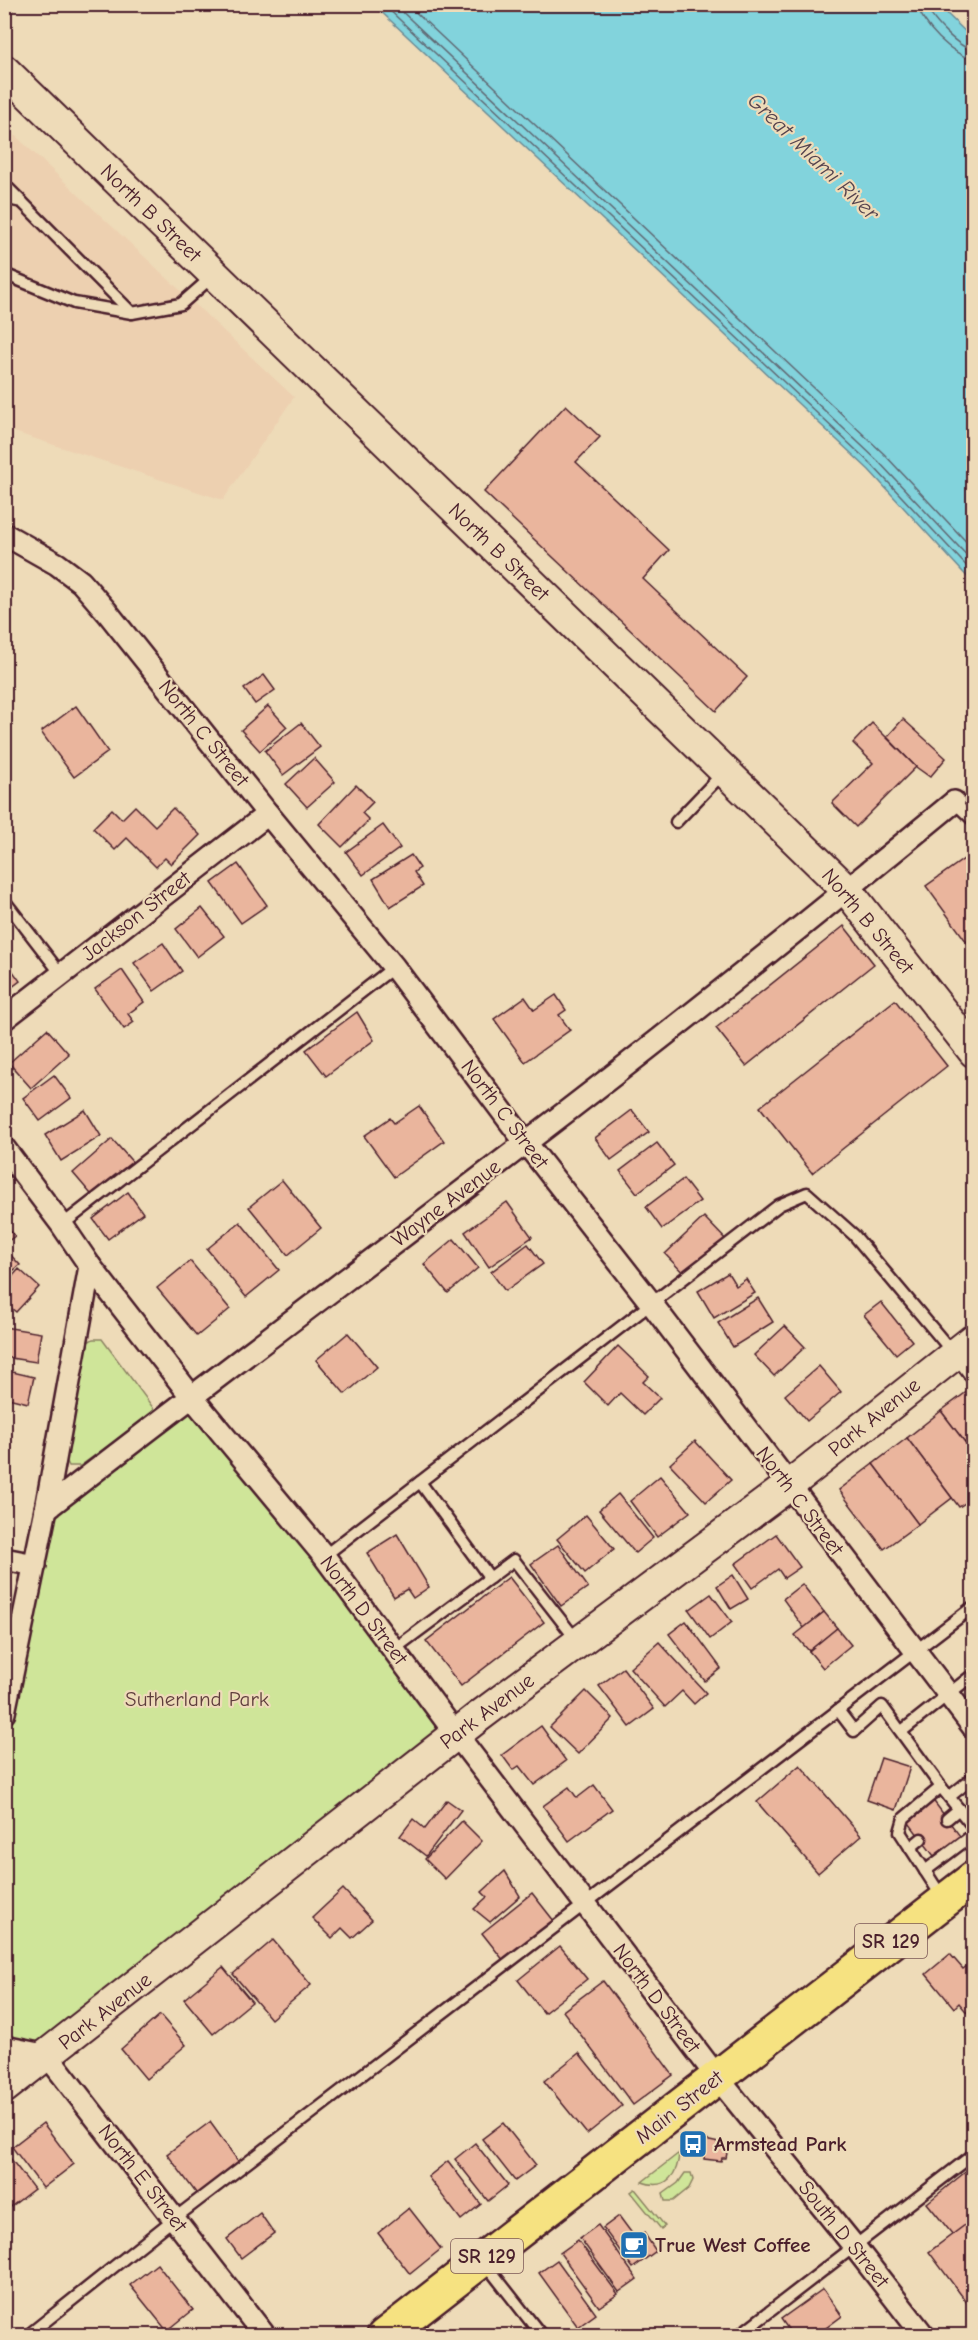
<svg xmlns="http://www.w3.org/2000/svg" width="978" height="2340" viewBox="0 0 978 2340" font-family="'Comic Neue',sans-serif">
<rect width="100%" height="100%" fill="#eedbb8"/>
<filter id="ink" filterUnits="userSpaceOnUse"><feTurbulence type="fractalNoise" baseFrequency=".0167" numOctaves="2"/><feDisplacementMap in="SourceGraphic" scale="12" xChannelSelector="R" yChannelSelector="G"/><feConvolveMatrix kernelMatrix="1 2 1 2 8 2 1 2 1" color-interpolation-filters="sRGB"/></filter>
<g filter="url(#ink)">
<polygon fill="#edd0b0" points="4,125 294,397 223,500 5,429"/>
<g fill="#cfe599" stroke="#8c8262" stroke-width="1.5">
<polygon points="93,1339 102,1339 154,1409 152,1414 80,1466 69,1466 64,1456 86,1343"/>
<polygon points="191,1396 456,1734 48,2056 5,2047 5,1713 46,1509"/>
<path d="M679 2153C678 2174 667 2191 642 2182Z"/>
<polygon points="685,2173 691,2173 693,2180 689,2188 673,2201 665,2201 663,2194 678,2183"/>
<polygon points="635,2189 665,2226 661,2229 631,2192"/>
</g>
<polygon fill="#82d3dc" stroke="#6c8b95" stroke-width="1.5" points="374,5 938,5 973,39 973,583 869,470"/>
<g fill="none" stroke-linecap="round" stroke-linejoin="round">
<g stroke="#606772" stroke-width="1.5">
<polyline points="383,4 873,466 974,574"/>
<polyline points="394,4 878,461 974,563"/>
<polyline points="407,4 884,454 974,550"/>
<path d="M918 4C919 23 955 58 974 59"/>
<path d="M927 4C928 18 960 49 974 50"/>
</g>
</g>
<g fill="#eab59d" stroke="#4a1f2b" stroke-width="1.5">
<polygon points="4,4 18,4 4,18"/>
<polygon points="566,405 600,437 576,462 669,550 643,579 747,677 716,711 484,492"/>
<polygon points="264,675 275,690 255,704 244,689"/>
<polygon points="76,706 108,752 74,777 41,732"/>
<polygon points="268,706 287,727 260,751 241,730"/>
<polygon points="903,719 946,758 930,777 916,767 887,737"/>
<polygon points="301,723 320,747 283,775 265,751"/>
<polygon points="872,723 916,767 856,827 832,803 873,763 853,743"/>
<polygon points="314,758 335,782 307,807 286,784"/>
<polygon points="356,785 373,802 362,813 369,820 342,847 319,824"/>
<polygon points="135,806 155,826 173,808 200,835 171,864 165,858 156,867 127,838 115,850 93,828 112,809 122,819"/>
<polygon points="383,825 400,848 363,875 346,852"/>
<polygon points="974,852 974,952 926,886"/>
<polygon points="411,855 420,868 414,872 423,886 390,907 373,879"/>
<polygon points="238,864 267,905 241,923 212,883"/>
<polygon points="202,908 224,936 197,957 176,929"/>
<polygon points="844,926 874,964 746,1066 716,1028"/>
<polygon points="163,943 182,971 154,991 134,963"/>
<polygon points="4,959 20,981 4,993"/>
<polygon points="122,970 144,1002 128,1014 134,1022 124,1029 95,989"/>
<polygon points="556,995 566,1010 559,1015 570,1030 525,1062 494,1019 525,997 534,1010"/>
<polygon points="895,1000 947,1066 812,1173 760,1107"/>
<polygon points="357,1012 374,1040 326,1076 306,1050"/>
<polygon points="47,1029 69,1054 31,1088 9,1063"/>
<polygon points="54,1075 71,1098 40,1121 23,1098"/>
<polygon points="419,1106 444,1141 394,1177 364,1136 390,1118 394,1123"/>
<polygon points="85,1110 101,1136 61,1161 45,1135"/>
<polygon points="632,1110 649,1132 611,1160 595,1138"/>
<polygon points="112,1139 136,1166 96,1200 73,1173"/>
<polygon points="657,1143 674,1165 637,1193 620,1171"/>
<polygon points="683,1179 700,1201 662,1229 646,1207"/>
<polygon points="282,1180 321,1228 288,1255 249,1207"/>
<polygon points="128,1192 143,1213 108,1239 93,1219"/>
<polygon points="507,1202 532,1237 489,1267 465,1232"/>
<polygon points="704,1217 728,1242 689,1279 665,1254"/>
<polygon points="240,1222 279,1270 246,1297 207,1249"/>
<polygon points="4,1224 15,1236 4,1244"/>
<polygon points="454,1239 478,1268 448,1293 424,1264"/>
<polygon points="528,1244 543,1264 505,1291 491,1272"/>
<polygon points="4,1248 20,1265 4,1278"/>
<polygon points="190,1261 230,1309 197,1336 157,1288"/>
<polygon points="19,1269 39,1287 16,1312 11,1308 4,1315 4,1286"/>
<polygon points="728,1273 736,1286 746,1279 755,1293 714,1318 698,1291"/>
<polygon points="758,1298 773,1322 733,1347 718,1323"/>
<polygon points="881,1302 912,1341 896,1354 864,1315"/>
<polygon points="785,1326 805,1347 774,1376 754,1355"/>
<polygon points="4,1327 41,1333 36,1362 4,1357"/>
<polygon points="348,1333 377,1367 345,1394 316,1360"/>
<polygon points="618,1346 649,1376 643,1382 660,1398 643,1415 620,1393 608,1406 584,1382"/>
<polygon points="819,1366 841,1392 807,1421 785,1395"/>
<polygon points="4,1370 34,1377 28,1403 4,1397"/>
<polygon points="972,1388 974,1390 974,1454 941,1411"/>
<polygon points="941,1411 974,1454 974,1497 959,1507 907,1438"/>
<polygon points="907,1438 952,1498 918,1524 873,1464"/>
<polygon points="695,1441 731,1480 706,1502 670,1464"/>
<polygon points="873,1464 918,1524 884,1549 839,1490"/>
<polygon points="660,1476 690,1512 657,1537 630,1501"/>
<polygon points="618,1494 653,1538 635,1553 599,1510"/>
<polygon points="586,1515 614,1549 585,1573 557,1539"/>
<polygon points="397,1534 429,1587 413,1598 407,1589 394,1597 367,1553"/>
<polygon points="776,1534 800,1567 784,1578 778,1569 752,1588 735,1564"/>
<polygon points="558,1545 588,1587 561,1606 531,1564"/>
<polygon points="733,1575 748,1599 731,1609 717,1586"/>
<polygon points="509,1577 544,1622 461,1686 426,1641"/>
<polygon points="802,1584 824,1612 804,1628 783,1599"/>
<polygon points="711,1594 732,1622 710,1639 689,1610"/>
<polygon points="824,1612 837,1628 809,1651 795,1635"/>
<polygon points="686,1621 721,1668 705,1681 669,1634"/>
<polygon points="837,1628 851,1645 823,1668 809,1651"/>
<polygon points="659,1642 706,1693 694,1704 682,1691 665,1707 630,1668"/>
<polygon points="623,1668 654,1709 630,1727 599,1686"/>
<polygon points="586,1691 613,1718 578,1754 550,1727"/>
<polygon points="541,1726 566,1761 534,1785 519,1766 513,1770 502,1755"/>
<polygon points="881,1758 910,1767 896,1810 867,1800"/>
<polygon points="800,1765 861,1836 818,1873 757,1802"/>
<polygon points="594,1785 612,1809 569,1841 543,1806 569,1787 577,1798"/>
<polygon points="932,1799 963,1840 937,1860 906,1819"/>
<polygon points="447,1800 461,1810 426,1856 400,1836 413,1819 425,1829"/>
<polygon points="462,1821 482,1841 445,1879 425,1859"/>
<polygon points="505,1871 520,1896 490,1922 474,1909 487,1897 482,1892"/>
<polygon points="343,1889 372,1920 352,1938 342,1928 332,1938 312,1918"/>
<polygon points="532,1893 554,1921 504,1961 482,1933"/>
<polygon points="273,1940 311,1985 271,2019 233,1974"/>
<polygon points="560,1946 587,1979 544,2013 518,1980"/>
<polygon points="950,1954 963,1969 967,1966 974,1973 974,2021 959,2003 954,2008 926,1974"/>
<polygon points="223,1967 252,2002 213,2034 184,1999"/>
<polygon points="603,1981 673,2075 633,2105 563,2011"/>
<polygon points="160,2015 186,2045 146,2079 121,2049"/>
<polygon points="579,2053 622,2106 587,2134 544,2081"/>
<polygon points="210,2122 241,2165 199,2197 167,2154"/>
<polygon points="43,2123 74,2164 43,2188 12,2147"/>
<polygon points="503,2123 536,2165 515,2181 482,2139"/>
<polygon points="705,2140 724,2144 723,2147 728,2148 726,2158 722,2158 721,2161 704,2159 704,2156 699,2155 701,2144 704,2144"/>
<polygon points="475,2143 508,2185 488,2201 455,2159"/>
<polygon points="4,2150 34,2189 4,2212"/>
<polygon points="448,2161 481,2204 461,2220 428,2177"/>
<polygon points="974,2165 974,2219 953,2235 927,2203"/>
<polygon points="409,2208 441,2249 410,2274 378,2233"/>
<polygon points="260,2213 274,2233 241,2258 227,2239"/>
<polygon points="619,2216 636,2239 644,2233 656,2251 633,2268 603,2228"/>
<polygon points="969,2222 974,2229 974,2312 929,2252"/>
<polygon points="598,2225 637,2279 619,2292 580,2238"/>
<polygon points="578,2240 618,2294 599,2307 560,2253"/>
<polygon points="557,2260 596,2314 578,2327 539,2273"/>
<polygon points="157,2264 193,2310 167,2331 130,2285"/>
<polygon points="823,2289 842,2316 815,2336 793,2336 781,2319"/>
</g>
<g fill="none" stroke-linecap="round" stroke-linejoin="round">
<g stroke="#4a1f2b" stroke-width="15">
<g id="lane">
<polyline points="4,184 22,202 4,198"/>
<polyline points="22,202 132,313"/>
<polyline points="4,274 74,303 132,313 181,304 214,275"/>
<polyline points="954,802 974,821"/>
<polyline points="676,822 723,773"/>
<polyline points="4,900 61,974"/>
<polyline points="62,1225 394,967"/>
<polyline points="420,1482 490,1578"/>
<polyline points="324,1556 779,1205 807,1193 854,1235 954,1354 974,1381"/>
<polyline points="393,1650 514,1560 578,1642"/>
<polyline points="838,1710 854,1731 882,1706 941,1787"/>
<polyline points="902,1731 974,1674"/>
<polyline points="949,1797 974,1777"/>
<polyline points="947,1819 959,1809"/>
<polyline points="910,1848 921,1839"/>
<polyline points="925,1871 974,1834"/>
<polyline points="942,1897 900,1832 904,1818 941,1787 974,1828"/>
<polyline points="484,2262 542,2336"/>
<polyline points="27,2336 175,2218 974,1606"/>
<polyline points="738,2336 974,2154"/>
</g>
</g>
<g stroke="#4a1f2b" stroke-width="26">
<g id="street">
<polyline points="4,534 57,564 81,582 107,612 268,814 394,967 526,1143 651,1303 974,1728"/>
<polyline points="4,1019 268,814"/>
<polyline points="4,1148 62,1225 90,1266 191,1396 324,1556 456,1734 717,2077 854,2246 924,2336"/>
<path d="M46 1509C204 1386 365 1266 524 1144 670 1033 813 918 954 802"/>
<polyline points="4,1559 35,1565"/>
<polyline points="4,1713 46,1509 90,1266"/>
<polyline points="4,2047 48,2056 265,2336"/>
</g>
</g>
<g stroke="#4a1f2b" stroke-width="34">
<g id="secondary">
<polyline points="4,70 847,890 974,1052"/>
<polyline points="4,2088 477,1718 788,1486 974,1339"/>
</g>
</g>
<g stroke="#4a1f2b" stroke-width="38">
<polyline id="primary" points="384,2336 974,1878"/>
</g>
<use href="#lane" stroke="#eedbb8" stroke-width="10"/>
<use href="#street" stroke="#eedbb8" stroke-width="21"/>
<use href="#secondary" stroke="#eedbb8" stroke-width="30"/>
<use href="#primary" stroke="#f6e281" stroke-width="33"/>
</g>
</g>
<defs>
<g id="bus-square" transform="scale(1.5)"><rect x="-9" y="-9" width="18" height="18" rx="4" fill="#1f6fb2" stroke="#eedbb8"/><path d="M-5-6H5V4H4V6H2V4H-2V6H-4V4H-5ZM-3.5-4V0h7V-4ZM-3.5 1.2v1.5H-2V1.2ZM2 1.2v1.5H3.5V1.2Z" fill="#fff"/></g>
<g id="cafe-square" transform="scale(1.5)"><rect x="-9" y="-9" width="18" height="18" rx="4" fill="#1f6fb2" stroke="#eedbb8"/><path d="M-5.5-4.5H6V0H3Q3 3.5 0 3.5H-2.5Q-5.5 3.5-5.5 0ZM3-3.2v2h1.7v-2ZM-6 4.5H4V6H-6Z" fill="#fff"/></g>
</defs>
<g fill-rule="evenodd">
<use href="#bus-square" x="693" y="2144"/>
<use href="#cafe-square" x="634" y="2245"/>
</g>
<g text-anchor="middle" stroke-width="4.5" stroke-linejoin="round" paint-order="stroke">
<g fill="#eedbb8" stroke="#7b5755" stroke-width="1.5">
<rect x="855" y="1924" width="72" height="34" rx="4.5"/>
<rect x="451" y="2239" width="72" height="34" rx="4.5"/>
</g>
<g font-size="20" font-weight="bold" fill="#4a1f2b">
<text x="891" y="1948">SR 129</text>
<text x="487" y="2263">SR 129</text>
</g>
<g font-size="21" fill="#4a1f2b" stroke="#eedbb8">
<text transform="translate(151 213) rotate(44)" y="7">North B Street</text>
<text transform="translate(499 552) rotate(44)" y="7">North B Street</text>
<text transform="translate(204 733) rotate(51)" y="7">North C Street</text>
<text transform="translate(136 916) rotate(-38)" y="7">Jackson Street</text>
<text transform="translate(868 921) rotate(50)" y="7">North B Street</text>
<text transform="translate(505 1114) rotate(53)" y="7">North C Street</text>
<text transform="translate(446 1203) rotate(-37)" y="7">Wayne Avenue</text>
<text transform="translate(874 1417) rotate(-39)" y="7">Park Avenue</text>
<text transform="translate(800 1501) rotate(53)" y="7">North C Street</text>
<text transform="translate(364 1610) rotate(53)" y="7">North D Street</text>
<text transform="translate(487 1711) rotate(-37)" y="7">Park Avenue</text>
<text transform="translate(657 1998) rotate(53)" y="7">North D Street</text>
<text transform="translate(105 2011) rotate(-38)" y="7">Park Avenue</text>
<text transform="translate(679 2107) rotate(-38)" y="7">Main Street</text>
<text transform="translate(143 2178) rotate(52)" y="7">North E Street</text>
<text transform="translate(844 2234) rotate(51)" y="7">South D Street</text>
</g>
<g font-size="21" fill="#5e3d3c" stroke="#eedbb8">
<text x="197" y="1706">Sutherland Park</text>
</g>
<g font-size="21" font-weight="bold" fill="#4a1f2b" stroke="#eedbb8" text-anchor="start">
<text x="714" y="2151">Armstead Park</text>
<text x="655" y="2252">True West Coffee</text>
</g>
<g font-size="22" font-style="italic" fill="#55434e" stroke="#eedbb8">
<text transform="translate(814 156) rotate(44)" y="8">Great Miami River</text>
</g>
</g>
<rect width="978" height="2340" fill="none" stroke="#eedbb8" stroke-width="24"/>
<rect x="12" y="12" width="954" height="2316" fill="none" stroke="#4a1f2b" stroke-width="2" filter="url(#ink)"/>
</svg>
